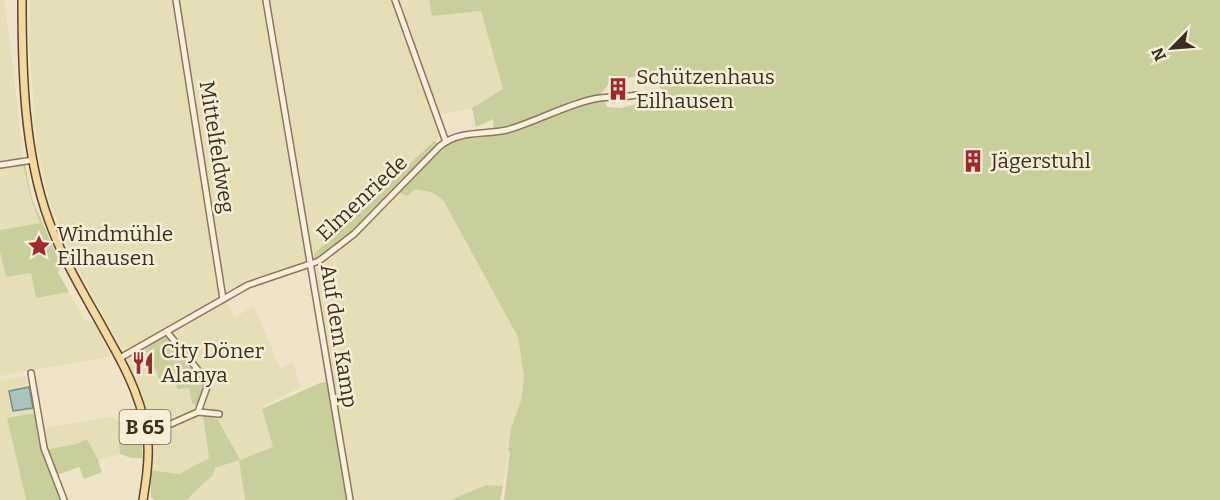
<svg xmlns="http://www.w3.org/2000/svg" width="1220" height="500" viewBox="0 0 1220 500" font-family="Bitter,serif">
<rect width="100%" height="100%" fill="#f0e4c8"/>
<g fill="#e6deb5">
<polygon points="0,0 4,0 13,65 23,159 0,163"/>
<polygon points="30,0 429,0 432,16 481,10 503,89 472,108 434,116 440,136 305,262 245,284 128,351 122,350 82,276 56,219 46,189 37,146 29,44"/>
<polygon points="23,164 31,199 40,223 0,230 0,168"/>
<polygon points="414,190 434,192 443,200 518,337 524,376 521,401 511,428 503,486 487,485 450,500 352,500 314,267 335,251 398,191"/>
<polygon points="0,252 6,277 31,273 36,298 69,292 84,319 93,322 110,354 108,357 0,376"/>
<polygon points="226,301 235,317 254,306 280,368 293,363 301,387 262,407 273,447 240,460 245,500 186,500 213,475 215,468 239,459 216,412 201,410 172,335 174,331"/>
<polygon points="144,348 153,364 170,378 189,388 192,403 198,407 196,410 203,415 209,458 179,474 151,470 153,455 150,425 140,391 126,358"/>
<polygon points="24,376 30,379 35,413 7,418 26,500 0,500 0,380"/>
<polygon points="113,417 123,427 124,431 118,433 120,454 98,460 87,439 76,444 47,450 41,430 45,428 103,418"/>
</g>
<g fill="#c9cf9b" fill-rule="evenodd">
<path d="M429 0H1220V500H504L510 451H508L511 428 521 401 524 376 518 337 443 200C432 191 428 191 414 190L407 196 395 190 353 233 318 259 314 258V254L434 141 444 147 452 140 494 134 493 119 476 127 472 108 503 89 481 11 432 16ZM654 72 664 98 620 108 607 107 602 93 610 82Z"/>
<polygon points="23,164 25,164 32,199 61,265 58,272 69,292 36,298 31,273 6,277 0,252 0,230 40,223 31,199"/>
<polygon points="165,336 169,337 204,381 205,385 198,407 192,403 189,388 177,389 175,380 170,378 160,381 153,364 144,348"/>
<polygon points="326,382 347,500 245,500 239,460 215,468 213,475 186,500 155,500 151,497 151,470 179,474 209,458 203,415 218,419 240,460 273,447 262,409 320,383"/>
<polygon points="35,413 41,446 63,500 26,500 7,418"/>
<polygon points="140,426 143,458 131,458 120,454 118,433"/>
<polygon points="87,439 98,460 102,472 84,479 79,467 57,475 48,452 50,449 76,444"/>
<polygon points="487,485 503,486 500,500 450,500"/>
</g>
<polygon fill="#a9c4bc" stroke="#6f938a" stroke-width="1.5" points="29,387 33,408 13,411 9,391"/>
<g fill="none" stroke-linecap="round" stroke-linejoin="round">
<g stroke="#8d765c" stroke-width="8">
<g id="minor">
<polyline points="176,0 223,299"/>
<polyline points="266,0 350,500"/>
<polyline points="395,0 446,142"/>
<polyline points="0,165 33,160"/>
<polyline points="167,332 206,380 207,387 198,412"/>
<path d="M120 358 248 285 319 261 354 234 440 146C459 130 484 135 507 130 536 122 565 105 594 99 608 96 622 98 636 95"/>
<polyline points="31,373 44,448 64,500"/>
<polyline points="146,431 164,427 198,412 219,414"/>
</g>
</g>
<g stroke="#5b4430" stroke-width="10">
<path id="major" d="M22 0C22 71 24 154 49 221 64 263 88 300 109 339 128 372 145 407 148 446 149 464 146 482 143 500"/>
</g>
<use href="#minor" stroke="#faf1dc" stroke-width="5"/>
<use href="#major" stroke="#f3d9a0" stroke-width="7"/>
</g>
<defs>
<g id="building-bare" transform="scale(1.8)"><path d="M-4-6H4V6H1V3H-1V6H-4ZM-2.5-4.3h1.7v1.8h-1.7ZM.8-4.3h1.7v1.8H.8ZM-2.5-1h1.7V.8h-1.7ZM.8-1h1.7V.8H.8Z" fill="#9e2a2b" stroke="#f7eed8" stroke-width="2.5" paint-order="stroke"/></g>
<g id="sight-bare" transform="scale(1.8)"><path d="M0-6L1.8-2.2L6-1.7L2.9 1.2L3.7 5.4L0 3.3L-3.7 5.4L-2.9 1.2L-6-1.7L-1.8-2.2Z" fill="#9e2a2b" stroke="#f7eed8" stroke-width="2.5" paint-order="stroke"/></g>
<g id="restaurant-bare" transform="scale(1.8)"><path d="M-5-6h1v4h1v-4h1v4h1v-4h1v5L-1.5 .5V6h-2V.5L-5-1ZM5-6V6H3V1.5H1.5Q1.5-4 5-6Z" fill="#9e2a2b" stroke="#f7eed8" stroke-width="2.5" paint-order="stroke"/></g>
</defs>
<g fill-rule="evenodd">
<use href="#building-bare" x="618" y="89"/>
<use href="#building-bare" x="973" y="161"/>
<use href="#sight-bare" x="39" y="246"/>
<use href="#restaurant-bare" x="143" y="363"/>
</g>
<g text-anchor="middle" stroke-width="5" stroke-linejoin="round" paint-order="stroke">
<rect fill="#f7eed8" stroke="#756857" stroke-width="1.5" x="119.5" y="410" width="51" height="34" rx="4.5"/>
<g font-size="20" font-weight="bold" fill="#3d2e20">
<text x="145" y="434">B 65</text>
</g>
<g font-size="21" fill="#3d2e20" stroke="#f7eed8" text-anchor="start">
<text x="636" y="84">Schützenhaus<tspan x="636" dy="24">Eilhausen</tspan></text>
<text x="991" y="168">Jägerstuhl</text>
<text x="57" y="241">Windmühle<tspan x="57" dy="24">Eilhausen</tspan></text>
<text x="161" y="358">City Döner<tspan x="161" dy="24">Alanya</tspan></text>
</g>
<g font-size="21" fill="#3d2e20" stroke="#f7eed8">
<text transform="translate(217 147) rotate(81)" y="7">Mittelfeldweg</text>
<text transform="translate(362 198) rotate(-43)" y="7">Elmenriede</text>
<text transform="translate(339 336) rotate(81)" y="7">Auf dem Kamp</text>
</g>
</g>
<g transform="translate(1172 48) rotate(245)" stroke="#f7eed8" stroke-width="4.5" paint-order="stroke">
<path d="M0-4.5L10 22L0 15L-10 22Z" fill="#3d2e20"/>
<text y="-9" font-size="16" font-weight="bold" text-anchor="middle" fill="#3d2e20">N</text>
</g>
</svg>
